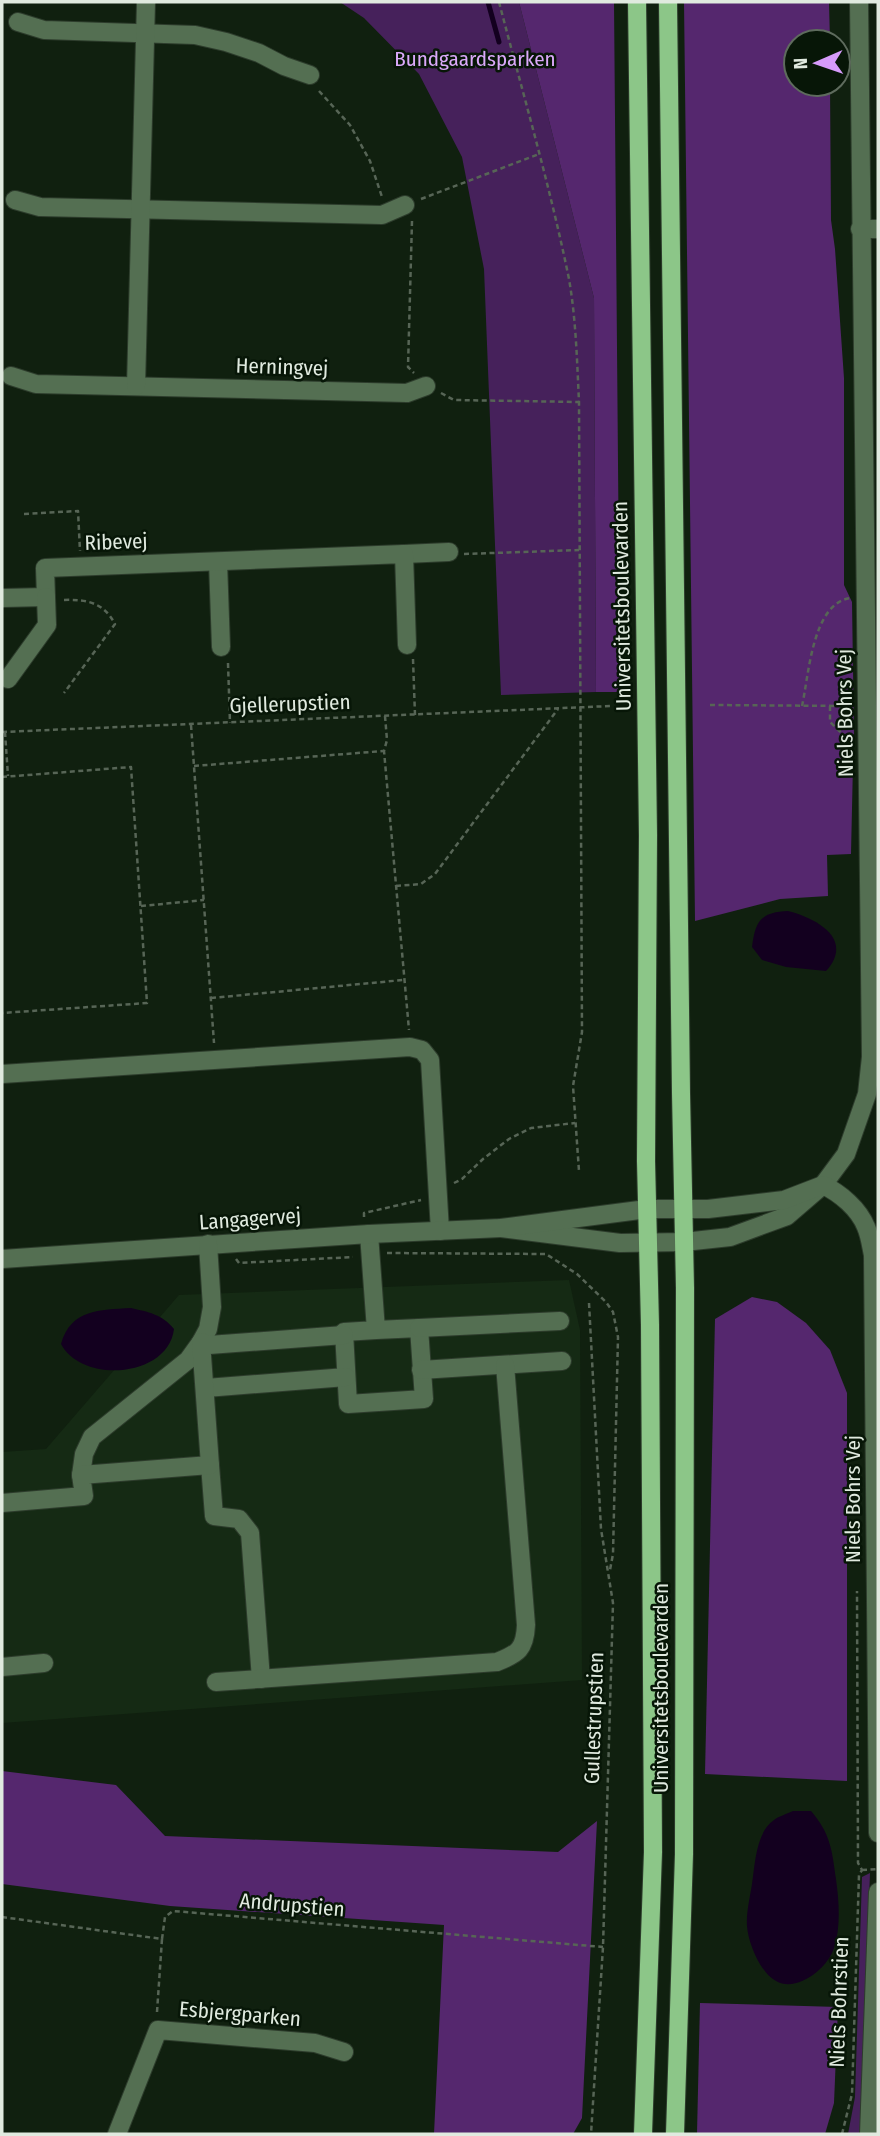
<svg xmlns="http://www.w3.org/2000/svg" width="880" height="2136" viewBox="0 0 880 2136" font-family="'Fira Sans Condensed',sans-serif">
<rect width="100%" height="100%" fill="#10200f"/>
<polygon fill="#152a14" points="569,1280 580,1330 582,1680 2,1723 2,1452 46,1449 179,1295"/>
<g fill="#46215b">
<polygon points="340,2 519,2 594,298 596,692 501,695 484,269 462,157 419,74 364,18"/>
<polygon points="870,1873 860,2134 848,2134 855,2097 862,1877"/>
</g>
<g fill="#55276e">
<polygon points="519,2 614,2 620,692 596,692 594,298"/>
<polygon points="684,2 829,2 830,42 796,42 796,84 830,84 831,220 835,249 844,378 844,585 852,602 854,736 844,736 843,762 853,763 851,854 827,855 828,896 780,899 695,921"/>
<polygon points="752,1297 777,1302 806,1323 830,1350 847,1393 847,1781 705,1774 715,1319"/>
<polygon points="2,1771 116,1785 165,1836 558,1852 597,1821 582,2118 573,2134 434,2134 444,1925 170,1906 2,1884"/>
<polygon points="700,2003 838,2007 834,2103 825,2134 697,2134"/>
</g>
<g fill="#13001f">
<path d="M788 911C816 918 855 939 826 971L786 967 762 960 752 947C755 921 761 912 788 911Z"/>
<path d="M131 1308C148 1312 162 1314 174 1329 168 1378 82 1384 61 1344 71 1309 99 1310 131 1308Z"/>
<path d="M793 1811H811C831 1834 832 1851 836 1879 839 1901 841 1927 834 1948 828 1968 797 1993 776 1981 760 1973 748 1942 747 1926 746 1913 750 1897 752 1884 755 1864 756 1832 774 1820 779 1816 787 1814 793 1811Z"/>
</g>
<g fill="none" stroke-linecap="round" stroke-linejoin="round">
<polyline stroke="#13001f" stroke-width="5" points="488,2 499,42"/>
<g stroke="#2d3c2c" stroke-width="20">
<g id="minor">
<polyline points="18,22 44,30 195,35 226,42 259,53 284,66 310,75"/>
<polyline points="15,200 40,207 382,215 405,205"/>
<polyline points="860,229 878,229"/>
<polyline points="11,376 36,384 407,393 426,386"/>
<polyline points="136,386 146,2"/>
<polyline points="404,554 449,552"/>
<polyline points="218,562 221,647"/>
<polyline points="2,598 46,597 45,568 404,554 407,645"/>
<polyline points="8,679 47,625 46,597"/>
<polyline points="2,1074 410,1047 422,1050 430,1060 440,1231"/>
<polyline points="501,1228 620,1243 684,1242 730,1237 787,1216 823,1185 846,1154 867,1094 871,1057 859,2"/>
<polyline points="369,1234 376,1330 419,1328 424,1399 348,1404 344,1332 376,1330"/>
<path d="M2 1259 369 1234 501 1228 647 1209H708L784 1200 823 1185C840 1193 859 1209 866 1227 870 1236 871 1246 873 1255L878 1833"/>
<polyline points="419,1328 560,1321"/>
<polyline points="421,1370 562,1361"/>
<polyline points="206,1388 346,1377"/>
<polyline points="210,1465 214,1516 239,1519 250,1533 261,1679"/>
<polyline points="81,1475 84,1454 92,1437 188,1360 201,1342 208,1329 212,1307 208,1244"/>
<polyline points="2,1503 84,1496 81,1475 210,1465 201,1342 209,1345 344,1335"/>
<polyline points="2,1667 44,1663"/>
<path d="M216 1682 497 1662C518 1654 525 1649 526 1625L505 1365"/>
<polyline points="117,2134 158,2030 315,2043 344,2052"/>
<polyline points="869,2134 878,1892"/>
</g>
</g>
<g stroke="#2d3c2c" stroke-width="20">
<g id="major">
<polyline points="637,2 648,835 646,1161 650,1325 653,1852 643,2134"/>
<polyline points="668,2 681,1093 685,1288 684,1854 675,2134"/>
</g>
</g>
<g stroke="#576556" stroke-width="2.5" stroke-dasharray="5 3.5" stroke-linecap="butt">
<path d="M499 2C523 94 550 186 569 279 576 319 577 361 579 402L582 1032 573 1086 579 1171"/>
<polyline points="319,91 350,125 370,161 382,197"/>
<polyline points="421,199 539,154"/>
<polyline points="412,221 408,367 414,373"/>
<polyline points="441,393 454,400 579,402"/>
<polyline points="24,514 78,511 80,551"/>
<polyline points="464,554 579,550"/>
<path d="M64 600C87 599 104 603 115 624L64 693"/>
<polyline points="413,659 415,715"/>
<polyline points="228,663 230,723"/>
<polyline points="710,705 849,706"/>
<path d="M802 706C809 675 812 604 850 598"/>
<polyline points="830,706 830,722 851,742"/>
<polyline points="385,716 387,740 384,751 409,1030"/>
<polyline points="191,725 214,1043"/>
<polyline points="2,732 611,706"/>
<polyline points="5,732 8,776"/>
<polyline points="194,766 383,751"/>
<polyline points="2,777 131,767 147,1003 2,1013"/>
<polyline points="396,886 421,884 435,874 558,709"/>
<polyline points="141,906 204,900"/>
<polyline points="211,998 403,980"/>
<polyline points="454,1183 462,1179 483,1159 509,1139 531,1128 575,1123"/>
<polyline points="364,1217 364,1213 421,1200"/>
<polyline points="387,1253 546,1254 577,1274 606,1302 613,1312 618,1337 613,1554 610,1570"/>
<polyline points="236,1259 239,1263 353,1257"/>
<polyline points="589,1303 601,1529 613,1603 603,1947 591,2134"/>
<polyline points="862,1870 878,1869"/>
<polyline points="2,1917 162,1939 165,1917 173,1911 603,1947"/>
<polyline points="157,2012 162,1939"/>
<polyline points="842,2134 852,2094 859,1875 862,1870 858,1863 857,1591"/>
</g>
<use href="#minor" stroke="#546f52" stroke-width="18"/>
<use href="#major" stroke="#8cc688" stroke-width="18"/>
</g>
<g text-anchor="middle" stroke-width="5" stroke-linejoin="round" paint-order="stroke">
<g font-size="21" fill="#dba9fa" stroke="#071607">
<text x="475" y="66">Bundgaardsparken</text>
</g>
<g font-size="21" fill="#e0eadf" stroke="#071607">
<text transform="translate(282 367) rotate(2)" y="7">Herningvej</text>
<text transform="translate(116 542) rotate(-2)" y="7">Ribevej</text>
<text transform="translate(622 606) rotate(-91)" y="7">Universitetsboulevarden</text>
<text transform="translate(290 704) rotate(-2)" y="7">Gjellerupstien</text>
<text transform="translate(845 713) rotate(-91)" y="7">Niels Bohrs Vej</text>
<text transform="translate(250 1219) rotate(-4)" y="7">Langagervej</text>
<text transform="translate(853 1499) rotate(-90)" y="7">Niels Bohrs Vej</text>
<text transform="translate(661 1688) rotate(-90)" y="7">Universitetsboulevarden</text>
<text transform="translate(594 1718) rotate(-88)" y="7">Gullestrupstien</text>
<text transform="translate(292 1905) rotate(5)" y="7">Andrupstien</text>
<text transform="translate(839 2002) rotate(-88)" y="7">Niels Bohrstien</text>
<text transform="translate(240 2014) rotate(5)" y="7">Esbjergparken</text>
</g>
</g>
<rect width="880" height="2136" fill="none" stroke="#e0eadf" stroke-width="7"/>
<g transform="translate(817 63) rotate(268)"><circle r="33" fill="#071607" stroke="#5e6b5d" stroke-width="2"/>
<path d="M0-5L12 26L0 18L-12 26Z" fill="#d69bfa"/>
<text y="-10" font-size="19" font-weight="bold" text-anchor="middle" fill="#e0eadf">N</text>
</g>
</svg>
